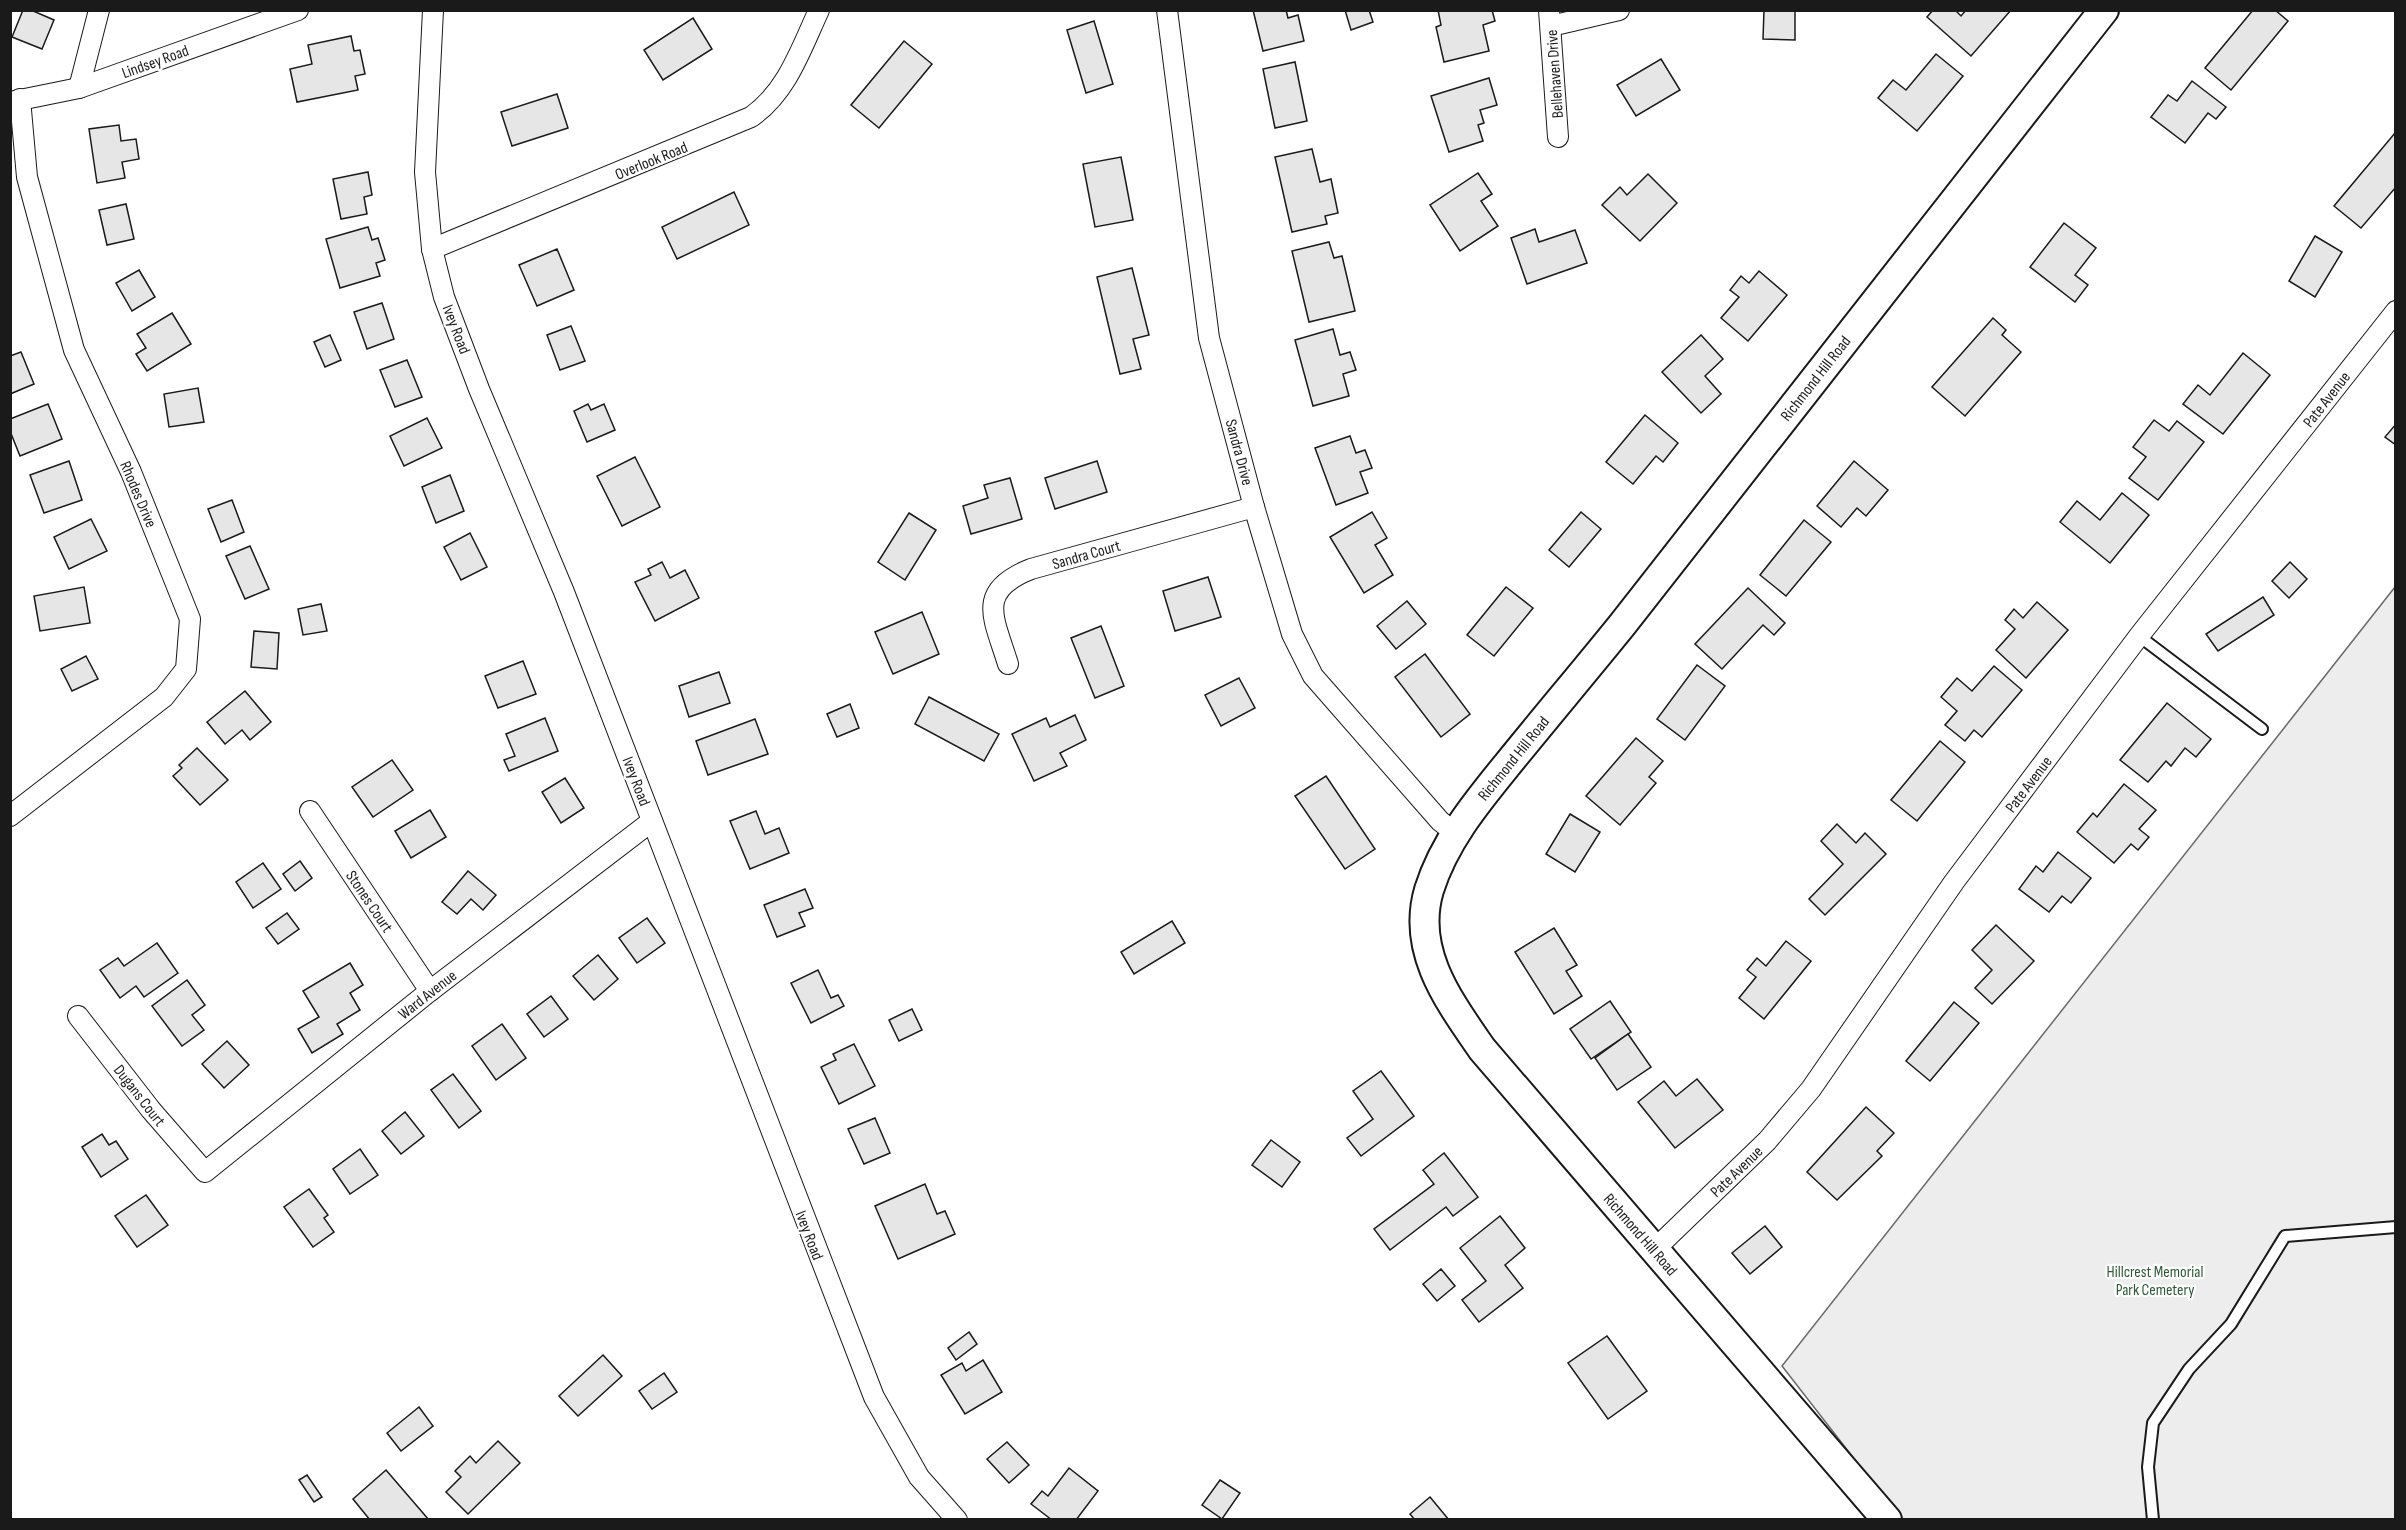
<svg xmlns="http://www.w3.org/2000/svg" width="2406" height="1530" viewBox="0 0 2406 1530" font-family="'Sofia Sans Condensed',sans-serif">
<rect width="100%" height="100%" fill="#fff"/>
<polygon fill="#ededed" stroke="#6a6a6a" stroke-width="1.5" points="2395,587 2395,1519 1901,1519 1782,1366"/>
<g fill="#e6e6e6" stroke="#1a1a1a" stroke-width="1.5">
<polygon points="23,10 31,10 54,20 42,49 12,37"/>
<polygon points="1253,10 1286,10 1288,18 1298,15 1304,41 1263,51"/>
<polygon points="1345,10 1369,10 1373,22 1351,30"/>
<polygon points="1438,10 1492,10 1495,21 1483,25 1489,51 1444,62 1436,27 1441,25"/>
<polygon points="1764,10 1795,10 1795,40 1763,39"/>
<polygon points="1933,10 1955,10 1961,16 1966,10 2011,10 1971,56 1927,17"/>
<polygon points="2253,10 2275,10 2288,21 2231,90 2205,68"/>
<polygon points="693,18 712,49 663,80 644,50"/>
<polygon points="1094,21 1113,84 1086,93 1067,30"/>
<polygon points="351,36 354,51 360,50 365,74 355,76 358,90 297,102 290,69 312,64 308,45"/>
<polygon points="904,41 932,64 879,128 851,105"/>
<polygon points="1936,54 1963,76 1917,131 1878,98 1893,80 1906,90"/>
<polygon points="1661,59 1680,90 1636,116 1617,85"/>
<polygon points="1295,62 1307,121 1275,128 1263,69"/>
<polygon points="1489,78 1497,105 1480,110 1484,123 1478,125 1483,141 1449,152 1431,96"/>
<polygon points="2192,81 2226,107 2216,119 2208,113 2185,143 2151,117 2168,95 2177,101"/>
<polygon points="557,94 568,128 512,146 501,112"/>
<polygon points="119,125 121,141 136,139 139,159 122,162 125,178 97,183 89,129"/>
<polygon points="2395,133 2396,187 2361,228 2334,206"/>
<polygon points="1312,149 1320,182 1331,179 1338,213 1325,216 1327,224 1292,232 1275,157"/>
<polygon points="1121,157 1133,220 1095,227 1083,164"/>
<polygon points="368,172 372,195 364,197 367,214 341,219 333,179"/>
<polygon points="1478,173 1492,194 1481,201 1498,226 1460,251 1430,205"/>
<polygon points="1648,174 1677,203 1640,241 1602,205 1620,187 1627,195"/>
<polygon points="734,192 749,225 677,259 662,227"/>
<polygon points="126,204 134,239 107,245 99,210"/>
<polygon points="2064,223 2096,248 2075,275 2088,285 2075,302 2030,267"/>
<polygon points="368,227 372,240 378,238 385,260 376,263 380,276 340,288 326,239"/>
<polygon points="1535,229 1539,242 1575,230 1587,263 1527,284 1511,238"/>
<polygon points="2315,236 2342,252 2315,297 2289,281"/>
<polygon points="1329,242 1334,258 1342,256 1355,311 1309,322 1292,251"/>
<polygon points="557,249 574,290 537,306 519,265"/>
<polygon points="1132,268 1149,335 1133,339 1141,369 1120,374 1097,277"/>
<polygon points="139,270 155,297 132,311 116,283"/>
<polygon points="1759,271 1787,295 1748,341 1721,318 1739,297 1730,290 1741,276 1749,283"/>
<polygon points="382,303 394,339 367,349 354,312"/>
<polygon points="172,313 191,344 147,371 136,354 146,348 137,334"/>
<polygon points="1993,318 2006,330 2002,335 2021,352 1965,416 1932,387"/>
<polygon points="571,326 585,361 560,370 547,335"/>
<polygon points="1333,329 1340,355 1350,352 1356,370 1343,374 1349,396 1313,406 1295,340"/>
<polygon points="330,335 341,360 325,367 314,342"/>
<polygon points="1701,335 1723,359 1705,376 1721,394 1701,413 1662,372"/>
<polygon points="21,352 34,384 10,394 10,356"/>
<polygon points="2243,353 2270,375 2223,434 2183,404 2198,385 2210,395"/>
<polygon points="407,360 422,397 395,407 380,370"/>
<polygon points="198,388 204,422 169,427 164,394"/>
<polygon points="48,404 62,439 20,456 10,431 10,419"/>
<polygon points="588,404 591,410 604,404 615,430 587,442 574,411"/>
<polygon points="1645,415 1678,443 1663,462 1656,456 1633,484 1606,462"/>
<polygon points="427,418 442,448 404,466 390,436"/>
<polygon points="2154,420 2169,431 2177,421 2204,442 2158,500 2129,478 2146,457 2133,447"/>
<polygon points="2396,424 2396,445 2385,437"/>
<polygon points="1350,436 1356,453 1365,450 1372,468 1360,472 1368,493 1336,505 1315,448"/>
<polygon points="635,457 660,507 622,526 597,476"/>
<polygon points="69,461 82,500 44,513 30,475"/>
<polygon points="1097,461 1107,492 1055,509 1045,478"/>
<polygon points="1854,461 1888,490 1866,516 1857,508 1841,527 1817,506"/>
<polygon points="450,475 464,511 436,523 422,487"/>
<polygon points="1010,478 1022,519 971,534 963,506 988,498 984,485"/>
<polygon points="2122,493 2149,515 2110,563 2060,522 2077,501 2100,520"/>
<polygon points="232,500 244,532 221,542 208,509"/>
<polygon points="1372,512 1387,538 1375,545 1393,575 1364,593 1330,537"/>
<polygon points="1581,512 1601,529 1569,567 1549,550"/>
<polygon points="909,513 936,530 905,580 878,562"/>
<polygon points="91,519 107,551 69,569 54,537"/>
<polygon points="1804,520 1831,542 1786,596 1760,575"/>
<polygon points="470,533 487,567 461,580 444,547"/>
<polygon points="250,546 269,589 245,599 226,556"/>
<polygon points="662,562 670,578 685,570 699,598 655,621 635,582 651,575 648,569"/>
<polygon points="2290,562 2307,579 2289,598 2272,581"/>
<polygon points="1208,577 1221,617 1175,631 1163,591"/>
<polygon points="84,587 90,623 40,631 34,596"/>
<polygon points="1506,587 1533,608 1494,656 1467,635"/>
<polygon points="1748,588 1785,623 1774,635 1763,625 1722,669 1695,644"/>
<polygon points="2263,597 2274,615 2218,651 2206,634"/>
<polygon points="1407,601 1426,624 1396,649 1377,626"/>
<polygon points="2037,602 2068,630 2026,678 1996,650 2015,629 2005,620 2014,609 2023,618"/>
<polygon points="321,604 327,631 303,635 298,609"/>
<polygon points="922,612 939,654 893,674 875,632"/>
<polygon points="1101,626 1124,686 1095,698 1071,638"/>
<polygon points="254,631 279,633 277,669 251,667"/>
<polygon points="1425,654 1470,714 1441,737 1395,677"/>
<polygon points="86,656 98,679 72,691 61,669"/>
<polygon points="523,661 536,694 498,708 485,676"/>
<polygon points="1697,665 1725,686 1685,740 1657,719"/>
<polygon points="1994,666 2022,690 1982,737 1974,730 1965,741 1945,725 1957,711 1941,697 1957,678 1972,691"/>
<polygon points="719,672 730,703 689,717 679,686"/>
<polygon points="1239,678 1255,708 1221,726 1205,695"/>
<polygon points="245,691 271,722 250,740 242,730 225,744 207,722"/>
<polygon points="929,697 999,734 984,761 915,724"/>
<polygon points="2167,703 2211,739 2196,757 2185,748 2171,766 2166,761 2148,782 2120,760"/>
<polygon points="850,704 859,728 837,737 827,714"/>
<polygon points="1075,715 1086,740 1060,753 1067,766 1034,781 1012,734 1046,718 1050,727"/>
<polygon points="545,718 558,751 509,771 504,760 515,756 506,734"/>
<polygon points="755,719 768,754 708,775 696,741"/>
<polygon points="1636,738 1663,761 1649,777 1656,783 1620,825 1586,796"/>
<polygon points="1940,741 1965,762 1917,821 1891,800"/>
<polygon points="197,748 228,780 200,805 173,776 182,768 179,765"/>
<polygon points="392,760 413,790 373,817 352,787"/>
<polygon points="1326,776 1375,849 1345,869 1295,796"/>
<polygon points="565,778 584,808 561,823 542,792"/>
<polygon points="2124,784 2156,810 2139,829 2149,837 2138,850 2131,844 2114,863 2077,832 2093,813 2097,817"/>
<polygon points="430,810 446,837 411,858 395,831"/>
<polygon points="756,811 765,834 779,828 789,853 750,869 730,821"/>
<polygon points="1570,814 1600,832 1575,872 1546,854"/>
<polygon points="1837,824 1856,843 1865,833 1886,854 1825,915 1809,899 1843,864 1821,841"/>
<polygon points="2058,852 2091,878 2071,903 2062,896 2049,912 2019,889 2036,866 2043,872"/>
<polygon points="300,861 312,878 295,891 283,874"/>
<polygon points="263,863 281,889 253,908 236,882"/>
<polygon points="468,871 496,895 483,910 471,899 457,914 442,902"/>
<polygon points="805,889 813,908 799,913 805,926 777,937 764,905"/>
<polygon points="287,913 299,929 278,944 266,928"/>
<polygon points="647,918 665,943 637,963 619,938"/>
<polygon points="1172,921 1185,943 1134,974 1121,952"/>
<polygon points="1996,925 2034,961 1992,1004 1975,988 1992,970 1972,950"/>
<polygon points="1554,928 1577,965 1566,971 1582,996 1554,1014 1515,952"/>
<polygon points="1786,941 1811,961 1764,1019 1739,998 1756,977 1747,970 1757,958 1766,966"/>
<polygon points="157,943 178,973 144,997 136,986 120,998 100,970 118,958 124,966"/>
<polygon points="598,955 618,979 594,1000 573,976"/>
<polygon points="350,963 363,985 350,993 360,1010 337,1024 343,1034 312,1053 298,1029 319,1017 303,991"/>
<polygon points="818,970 831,998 838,995 844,1006 811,1023 791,983"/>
<polygon points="187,980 205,1005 192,1015 204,1030 182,1046 152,1006"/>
<polygon points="551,996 568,1019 544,1037 527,1014"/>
<polygon points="1610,1001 1631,1032 1591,1059 1570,1029"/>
<polygon points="1954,1002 1979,1023 1930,1081 1906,1061"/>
<polygon points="912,1009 922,1030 899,1041 889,1020"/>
<polygon points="502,1024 526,1058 496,1080 472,1046"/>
<polygon points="1628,1034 1651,1067 1617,1090 1595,1058"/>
<polygon points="227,1041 249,1065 224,1088 202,1064"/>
<polygon points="854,1044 875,1086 839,1104 821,1067 836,1060 833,1054"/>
<polygon points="1381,1071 1414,1116 1361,1156 1347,1138 1373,1119 1353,1091"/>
<polygon points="453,1074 481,1111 459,1128 431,1090"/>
<polygon points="1697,1079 1723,1110 1675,1148 1638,1102 1664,1081 1676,1096"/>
<polygon points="1866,1107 1894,1133 1877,1151 1882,1156 1837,1200 1807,1172"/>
<polygon points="405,1112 424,1136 401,1154 382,1131"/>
<polygon points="875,1118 890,1153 864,1164 848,1129"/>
<polygon points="102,1134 109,1145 116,1141 128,1159 101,1177 82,1147"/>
<polygon points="1271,1140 1300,1162 1282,1187 1252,1165"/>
<polygon points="360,1149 378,1175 350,1194 333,1169"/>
<polygon points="1444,1153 1478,1197 1453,1216 1446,1207 1390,1250 1374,1229 1434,1184 1423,1170"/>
<polygon points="925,1184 937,1214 945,1211 955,1234 898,1259 875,1206"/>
<polygon points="309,1189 328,1215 324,1218 334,1232 313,1247 284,1207"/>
<polygon points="146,1195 168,1225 137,1247 115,1216"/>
<polygon points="1500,1216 1525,1248 1505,1265 1523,1288 1479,1322 1462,1300 1486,1281 1460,1248"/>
<polygon points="1765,1226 1782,1247 1750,1274 1732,1253"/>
<polygon points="1441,1269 1455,1286 1437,1301 1423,1284"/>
<polygon points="969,1332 977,1344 956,1360 948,1348"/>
<polygon points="1607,1336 1647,1391 1608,1419 1568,1363"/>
<polygon points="603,1355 622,1376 578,1416 559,1396"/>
<polygon points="983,1360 1002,1392 965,1414 941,1375 962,1363 966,1371"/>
<polygon points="664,1373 677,1392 652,1409 639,1391"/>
<polygon points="419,1407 433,1426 401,1451 387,1433"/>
<polygon points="498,1441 520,1463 468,1514 446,1492 461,1477 455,1471 470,1456 476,1463"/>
<polygon points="1007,1442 1029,1465 1009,1483 987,1459"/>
<polygon points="1069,1468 1098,1491 1076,1520 1052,1520 1031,1504 1042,1491 1048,1496"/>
<polygon points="386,1470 429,1520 370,1520 353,1499"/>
<polygon points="307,1475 322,1497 314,1502 299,1480"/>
<polygon points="1220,1480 1240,1493 1222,1519 1202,1505"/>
<polygon points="1430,1497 1449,1520 1415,1520 1410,1514"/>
</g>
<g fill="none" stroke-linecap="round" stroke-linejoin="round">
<g stroke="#1a1a1a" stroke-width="14">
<g id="lane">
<polyline points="2139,636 2262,729"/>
<polyline points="2153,1520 2148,1467 2153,1423 2189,1369 2231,1324 2285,1236 2396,1227"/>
</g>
</g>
<g stroke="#1a1a1a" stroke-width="22">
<g id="street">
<polyline points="433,10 425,172 432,249 444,297 479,389 564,592 874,1397 919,1477 957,1520"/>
<polyline points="1167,10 1209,338 1254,507 1292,634 1313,676 1440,821 1455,833"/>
<polyline points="1549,10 1558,137"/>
<polyline points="1551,26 1619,10"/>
<polyline points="79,88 99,10"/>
<polyline points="10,102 79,88 298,10"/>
<path d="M432 249 751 117C787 92 801 49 819 10"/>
<path d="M1008 664C994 618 975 591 1031 569L1254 507"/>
<polyline points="310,811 430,991"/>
<polyline points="10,816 164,697 186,669 190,619 131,472 74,350 27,177 20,99"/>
<polyline points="78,1016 151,1110 205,1172 430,991 652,821"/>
<polyline points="1655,1249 1767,1141 1811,1089 1954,882 2139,636 2396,311"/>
</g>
</g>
<g stroke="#1a1a1a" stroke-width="32">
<path id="secondary" d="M1887 1520 1482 1049C1449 1001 1411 951 1429 890 1444 842 1476 803 1507 765 1545 718 1584 672 1622 625 1783 421 1942 215 2104 10"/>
</g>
<use href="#lane" stroke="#fff" stroke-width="10"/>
<use href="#street" stroke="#fff" stroke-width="20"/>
<use href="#secondary" stroke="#fff" stroke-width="28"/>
</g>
<g text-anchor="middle" stroke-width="4.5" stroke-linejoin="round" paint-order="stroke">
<g font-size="16" fill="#1a1a1a" stroke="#fff">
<text transform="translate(155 61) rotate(-20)" y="6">Lindsey Road</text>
<text transform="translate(1554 74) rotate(-94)" y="6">Bellehaven Drive</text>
<text transform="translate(651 160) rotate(-22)" y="6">Overlook Road</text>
<text transform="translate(457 329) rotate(69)" y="6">Ivey Road</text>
<text transform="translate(1815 378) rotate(-52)" y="6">Richmond Hill Road</text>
<text transform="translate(2326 399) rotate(-52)" y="6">Pate Avenue</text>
<text transform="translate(1240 452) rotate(75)" y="6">Sandra Drive</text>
<text transform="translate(139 494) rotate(67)" y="6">Rhodes Drive</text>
<text transform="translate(1086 554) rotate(-16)" y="6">Sandra Court</text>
<text transform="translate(1513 758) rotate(-51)" y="6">Richmond Hill Road</text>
<text transform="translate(637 781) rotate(69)" y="6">Ivey Road</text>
<text transform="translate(2028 784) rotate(-53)" y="6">Pate Avenue</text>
<text transform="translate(370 901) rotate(56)" y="6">Stones Court</text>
<text transform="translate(427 994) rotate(-38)" y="6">Ward Avenue</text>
<text transform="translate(140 1095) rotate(52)" y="6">Dugans Court</text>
<text transform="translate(1736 1171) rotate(-44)" y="6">Pate Avenue</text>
<text transform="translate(1641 1234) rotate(49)" y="6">Richmond Hill Road</text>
<text transform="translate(810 1235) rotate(69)" y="6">Ivey Road</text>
</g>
<g font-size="16" fill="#2b5a34" stroke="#fff">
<text x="2155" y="1277">Hillcrest Memorial<tspan x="2155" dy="18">Park Cemetery</tspan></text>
</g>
</g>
<rect width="2406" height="1530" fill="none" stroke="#1a1a1a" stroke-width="24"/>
</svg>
